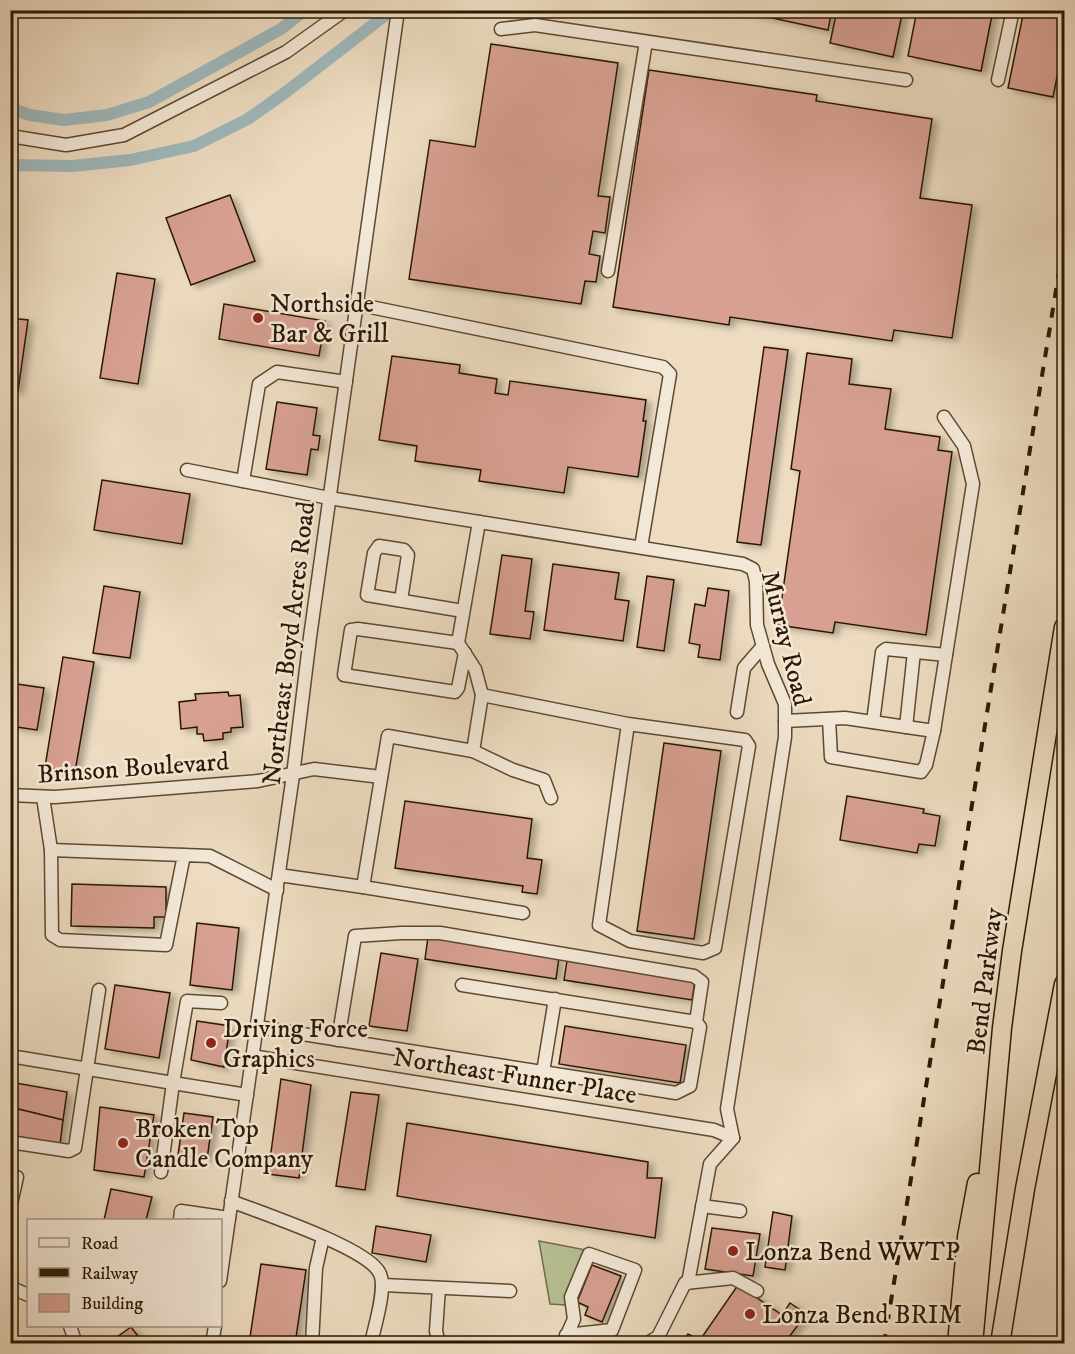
<svg xmlns="http://www.w3.org/2000/svg" width="1075" height="1354" viewBox="0 0 1075 1354" font-family="'IM FELL DW Pica',serif">
<defs>
<filter id="shadow"><feDropShadow dx="5.5" dy="3" stdDeviation="3" flood-color="#0004"/></filter>
</defs>
<rect width="100%" height="100%" fill="#eddcc1"/>
<filter id="stains"><feTurbulence type="fractalNoise" baseFrequency=".00333" numOctaves="4"/><feColorMatrix values="0 0 0 0 .2 0 0 0 0 .09 0 0 0 0 .02 0 0 0 .5 -.17"/></filter>
<radialGradient id="worn" r=".72"><stop offset=".6" stop-color="#630" stop-opacity="0"/><stop offset="1" stop-color="#630" stop-opacity=".3"/></radialGradient>
<polygon fill="#b7c093" stroke="#716c4a" stroke-width="1.5" points="539,1241 586,1250 566,1305 550,1304"/>
<g fill="none" stroke-linecap="round" stroke-linejoin="round">
<g stroke="#9eb9bd" stroke-width="12">
<polyline points="10,108 30,115 64,120 107,115 149,102 281,29 305,10"/>
<polyline points="10,165 72,166 130,160 194,146 248,119 286,92 392,10"/>
</g>
</g>
<g fill="#d7a092" stroke="#2b1801" stroke-width="1.5" filter="url(#shadow)">
<polygon points="736,10 832,10 828,30"/>
<polygon points="837,10 903,10 893,57 830,43"/>
<polygon points="917,10 993,10 981,71 908,56"/>
<polygon points="1024,10 1064,10 1064,42 1053,97 1008,88"/>
<polygon points="491,44 618,63 598,196 610,197 605,233 593,231 589,254 600,256 596,282 585,281 581,304 409,279 430,140 475,147"/>
<polygon points="649,70 817,95 816,101 932,119 920,198 972,205 952,338 894,330 892,341 730,317 729,325 613,307"/>
<polygon points="230,195 255,261 191,285 166,218"/>
<polygon points="117,273 155,279 138,384 100,378"/>
<polygon points="224,304 325,321 319,356 219,339"/>
<polygon points="10,318 28,320 18,391 10,390"/>
<polygon points="764,347 788,350 761,545 737,542"/>
<polygon points="807,353 852,359 849,384 891,389 885,429 940,437 938,450 952,452 926,635 835,622 833,633 778,625 800,471 791,469"/>
<polygon points="392,356 460,365 459,373 497,379 495,393 508,395 510,381 646,400 643,421 646,421 638,477 568,467 564,493 479,481 481,470 415,461 417,446 379,440"/>
<polygon points="277,402 317,408 313,435 320,436 318,450 311,449 307,475 266,469"/>
<polygon points="102,480 190,494 182,544 94,530"/>
<polygon points="502,555 532,559 525,611 534,612 530,639 490,634"/>
<polygon points="553,564 619,573 615,599 629,601 623,641 544,630"/>
<polygon points="647,576 674,580 664,651 637,647"/>
<polygon points="104,586 140,592 130,658 93,653"/>
<polygon points="708,588 729,591 720,660 698,657 700,645 689,643 695,604 705,606"/>
<polygon points="63,657 94,662 75,772 45,767"/>
<polygon points="10,683 44,688 37,730 10,726"/>
<polygon points="228,692 229,696 240,695 243,727 231,728 231,732 223,733 223,739 204,741 203,734 197,734 197,727 181,729 179,702 196,700 195,694"/>
<polygon points="664,743 721,751 694,939 637,931"/>
<polygon points="847,796 924,809 923,813 940,816 935,846 919,844 917,853 840,840"/>
<polygon points="405,801 532,819 527,858 542,860 537,894 522,892 523,886 395,868"/>
<polygon points="72,884 166,887 166,917 154,917 154,928 71,926"/>
<polygon points="197,923 239,928 232,990 190,985"/>
<polygon points="428,937 559,957 556,979 425,959"/>
<polygon points="381,953 418,959 407,1031 369,1026"/>
<polygon points="567,961 695,980 692,1000 564,980"/>
<polygon points="115,985 170,993 159,1058 105,1049"/>
<polygon points="197,1021 230,1026 224,1067 191,1060"/>
<polygon points="565,1026 686,1045 680,1083 559,1064"/>
<polygon points="281,1079 311,1085 299,1178 268,1174"/>
<polygon points="10,1082 67,1092 63,1120 10,1107"/>
<polygon points="351,1092 379,1095 365,1190 336,1186"/>
<polygon points="10,1107 63,1120 60,1144 10,1135"/>
<polygon points="100,1107 154,1115 144,1177 94,1170"/>
<polygon points="184,1113 213,1117 207,1159 178,1155"/>
<polygon points="407,1123 648,1162 647,1178 662,1178 655,1238 397,1196"/>
<polygon points="111,1189 152,1197 146,1220 104,1220"/>
<polygon points="773,1212 792,1216 785,1270 765,1267"/>
<polygon points="376,1226 431,1235 426,1262 372,1253"/>
<polygon points="712,1228 760,1234 753,1276 705,1269"/>
<polygon points="261,1264 306,1270 295,1344 249,1344"/>
<polygon points="592,1265 621,1276 602,1322 585,1315 588,1307 577,1302"/>
<polygon points="738,1285 782,1315 790,1303 806,1314 784,1344 682,1344 688,1334 700,1340"/>
<polygon points="131,1327 144,1344 110,1342"/>
</g>
<g fill="none" stroke-linecap="round" stroke-linejoin="round">
<g stroke="#5c4931" stroke-width="15">
<g id="minor">
<polyline points="501,29 535,25 906,80"/>
<polyline points="998,80 1013,10"/>
<polyline points="10,136 66,145 124,135 286,52 345,10"/>
<polyline points="608,271 646,42"/>
<polyline points="356,304 663,367 670,374 641,547"/>
<polyline points="187,470 329,498 743,564 753,569 756,581 757,625 768,664 785,704 785,737 727,1109 733,1138"/>
<polyline points="243,481 259,384 277,372 346,382"/>
<polyline points="479,522 458,643 475,669 482,695 628,724 599,925 630,941 703,953 715,948 749,746 745,740 628,724"/>
<polyline points="401,600 408,555 404,550 379,546 374,553 367,595 463,611"/>
<polyline points="458,643 358,629 351,630 344,675 455,692 458,688 465,653"/>
<polyline points="737,712 744,668 763,646"/>
<polyline points="829,719 831,757 921,772 926,765 934,731"/>
<polyline points="785,721 845,718 934,731 973,484 964,446 944,417"/>
<polyline points="873,722 882,652 886,649 946,655"/>
<polyline points="906,727 914,652"/>
<polyline points="473,751 513,770 544,780 551,798"/>
<polyline points="10,795 55,797 258,781 314,769 381,777"/>
<polyline points="43,797 51,850"/>
<polyline points="184,855 166,945 60,940 52,935 51,850 210,856 277,890"/>
<polyline points="279,875 363,887 523,913"/>
<polyline points="363,887 388,736 473,751 482,695"/>
<polyline points="258,1027 676,1093 690,1086 700,1027 696,1022 462,985"/>
<polyline points="338,1040 355,936 401,933 440,933 694,976 702,982 696,1022"/>
<polyline points="10,1056 173,1083 187,1001 221,1003"/>
<polyline points="252,1056 714,1130 733,1138"/>
<polyline points="543,1072 555,999"/>
<polyline points="10,1142 69,1151 75,1148 99,990"/>
<polyline points="161,1172 173,1083 247,1095"/>
<path d="M231 1201C261 1213 365 1247 379 1272 388 1286 374 1327 371 1344"/>
<polyline points="702,1206 740,1211"/>
<polyline points="10,1208 17,1177"/>
<polyline points="180,1220 181,1211 229,1218"/>
<polyline points="220,1281 293,775 310,637 398,10"/>
<polyline points="688,1283 710,1164 733,1138"/>
<polyline points="383,1285 510,1291"/>
<polyline points="10,1287 28,1295"/>
<polyline points="439,1288 436,1331 439,1344"/>
<polyline points="70,1326 76,1344"/>
<polyline points="212,1344 215,1326"/>
<polyline points="312,1344 316,1268 323,1237"/>
<polyline points="563,1344 574,1319 571,1297 589,1254 635,1270 612,1330 566,1335"/>
<polyline points="646,1344 658,1337 685,1283 733,1278 757,1291"/>
</g>
</g>
<g stroke="#2b1801" stroke-width="21">
<g id="highway">
<polyline points="957,1344 967,1237 977,1183"/>
<polyline points="973,1344 1002,1028 1012,951 1064,627"/>
<polyline points="1000,1344 1025,1189 1064,984"/>
</g>
</g>
<use href="#minor" stroke="#f3e8d7" stroke-width="12"/>
<use href="#highway" stroke="#eddcc1" stroke-width="18"/>
<polyline stroke="#2b1801" stroke-width="4" stroke-dasharray="10 10" stroke-linecap="butt" points="884,1344 1064,241"/>
</g>
<g fill="#8f2418" stroke="#f3e8d7" stroke-width="2">
<circle cx="258" cy="318" r="6"/>
<circle cx="211" cy="1043" r="6"/>
<circle cx="123" cy="1143" r="6"/>
<circle cx="733" cy="1251" r="6"/>
<circle cx="750" cy="1314" r="6"/>
</g>
<g text-anchor="middle" stroke-width="5" stroke-linejoin="round" paint-order="stroke">
<g font-size="26" fill="#2b1801" stroke="#f3e8d7" text-anchor="start">
<text x="270" y="312">Northside<tspan x="270" dy="30">Bar &amp; Grill</tspan></text>
<text x="223" y="1037">Driving Force<tspan x="223" dy="30">Graphics</tspan></text>
<text x="135" y="1137">Broken Top<tspan x="135" dy="30">Candle Company</tspan></text>
<text x="745" y="1260">Lonza Bend WWTP</text>
<text x="762" y="1323">Lonza Bend BRIM</text>
</g>
<g font-size="26" fill="#2b1801" stroke="#f3e8d7">
<text transform="translate(787 638) rotate(76)" y="9">Murray Road</text>
<text transform="translate(288 643) rotate(-83)" y="9">Northeast Boyd Acres Road</text>
<text transform="translate(133 767) rotate(-4)" y="9">Brinson Boulevard</text>
<text transform="translate(984 981) rotate(-83)" y="9">Bend Parkway</text>
<text transform="translate(515 1075) rotate(9)" y="9">Northeast Funner Place</text>
</g>
</g>
<rect width="1075" height="1354" fill="none" stroke="#eddcc1" stroke-width="36"/>
<rect x="12" y="12" width="1051" height="1330" fill="none" stroke="#2b1801" stroke-width="3"/>
<rect x="18" y="18" width="1039" height="1318" fill="none" stroke="#2b1801" stroke-width="1.5"/>
<rect x="27" y="1219" width="195" height="108" fill="#f3e8d7" stroke="#a39581" stroke-width="1.5"/>
<rect x="39" y="1238" width="30" height="9" fill="#f3e8d7" stroke="#a39581" stroke-width="1.5"/>
<text x="81" y="1249" font-size="18" fill="#2b1801">Road</text>
<rect x="39" y="1268" width="30" height="9" fill="#2b1801" stroke="#a39581" stroke-width="1.5"/>
<text x="81" y="1279" font-size="18" fill="#2b1801">Railway</text>
<rect x="39" y="1294" width="30" height="18" fill="#d7a092" stroke="#a39581" stroke-width="1.5"/>
<text x="81" y="1309" font-size="18" fill="#2b1801">Building</text>
<rect width="100%" height="100%" filter="url(#stains)"/>
<rect width="100%" height="100%" fill="url(#worn)"/>
</svg>
